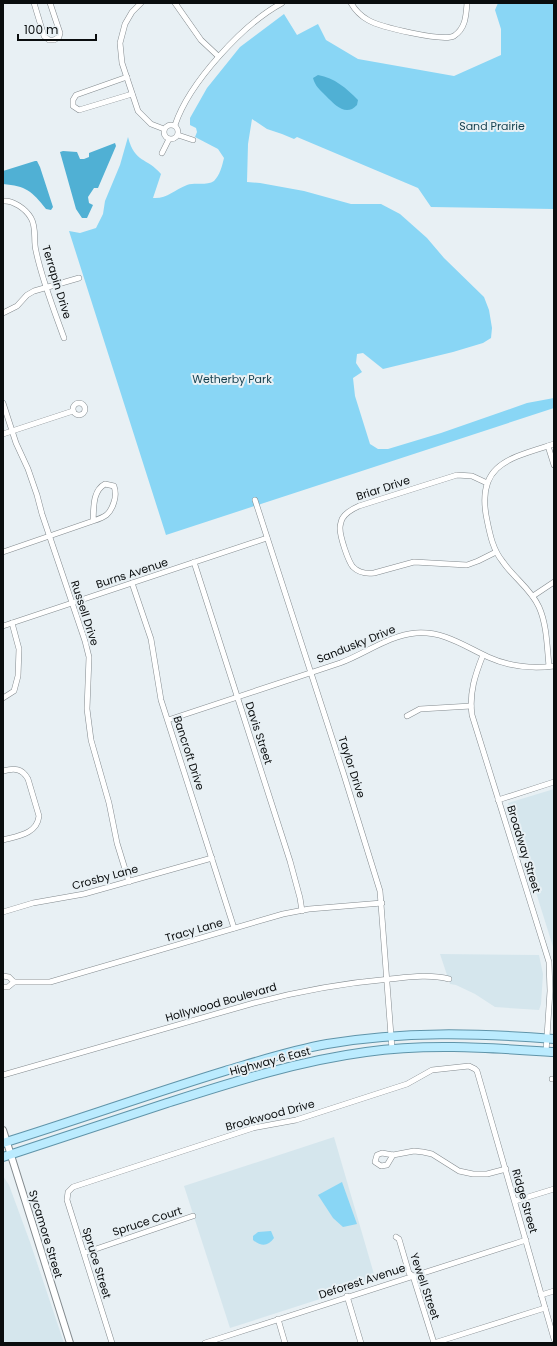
<svg xmlns="http://www.w3.org/2000/svg" width="557" height="1346" viewBox="0 0 557 1346" font-family="Poppins,sans-serif">
<rect width="100%" height="100%" fill="#e8f0f4"/>
<g fill="#d5e6ed">
<polygon points="554,789 554,950 508,803"/>
<polygon points="440,954 539,955 543,974 541,1004 539,1010 495,1007 475,994 456,985 450,984"/>
<polygon points="334,1137 376,1281 230,1328 184,1186"/>
<polygon points="3,1176 9,1185 30,1242 64,1343 3,1343"/>
</g>
<g fill="#89d6f5">
<path d="M498 3H554V209L431 207 418 188 297 137 294 139 282 134 267 129 252 119 248 144 247 182 260 183 304 191 351 204H381L400 214 427 238 444 258 484 297 489 310 492 328 491 338 483 343 453 352 383 369 363 353 357 354 356 363 362 372 353 378 355 396 370 444 378 449H388L441 433 527 403 554 398V408L166 535 69 231 80 233 96 228 103 214 105 201 120 165 128 137C135 164 147 157 161 174L153 198C167 199 174 190 187 185 195 182 207 186 214 181 220 175 222 166 224 158L218 149 195 137 197 132 196 128 190 125V118L207 88 240 47 284 14 297 35 318 24 326 40 358 59 454 76 501 55V29L495 10Z"/>
<polygon points="342,1182 357,1224 343,1227 333,1218 318,1195"/>
<path d="M271 1231 274 1238C268 1246 262 1247 253 1240V1236L258 1232Z"/>
</g>
<g fill="#50b0d4">
<path d="M318 75C335 78 346 88 358 100L357 105C346 117 335 105 326 96 320 90 315 86 313 78Z"/>
<polygon points="115,143 116,146 98,188 94,188 88,197 89,203 93,205 87,218 82,218 76,209 60,152 63,151 77,152 80,159 84,159 89,157 89,153"/>
<path d="M35 161H37L40 167 53 207 51 210 46 209C32 191 26 186 3 184V171Z"/>
</g>
<g fill="none" stroke-linecap="round" stroke-linejoin="round">
<g stroke="#838a8e" stroke-width="6">
<g id="minor">
<polyline points="34,3 44,36 49,40 54,40 59,37 60,33 50,3"/>
<polyline points="141,3 132,12 125,24 120,43 122,63 138,111 151,124 164,129"/>
<polyline points="175,3 201,40 218,56"/>
<path d="M351 3C355 10 361 16 368 20 380 27 443 42 454 36 466 28 466 15 467 3"/>
<polyline points="127,77 76,95 73,100 73,106 79,110 132,94"/>
<circle cx="171" cy="132" r="7"/>
<path d="M175 125C189 83 243 24 282 3"/>
<polyline points="178,135 193,140"/>
<polyline points="162,153 169,139"/>
<path d="M3 201C13 200 26 209 31 218 37 228 33 240 36 251 42 280 54 310 64 338"/>
<polyline points="3,313 17,306 27,295 34,291 79,278"/>
<circle cx="79" cy="409" r="6"/>
<polyline points="3,403 16,443 28,469 37,495 42,514 85,641 89,657 87,709 91,740 109,803 117,843 129,882"/>
<polyline points="3,434 73,411"/>
<polyline points="548,446 554,465"/>
<path d="M487 483 472 476 457 475 359 506C352 509 346 512 342 519 341 522 340 526 340 528 340 537 348 561 353 567 359 573 366 574 374 573L414 562 467 565 478 561 496 552"/>
<polyline points="255,500 344,775 380,891 392,1049"/>
<path d="M3 552 93 521C105 517 110 515 114 502 116 496 116 492 114 486L105 484C92 491 94 509 93 521"/>
<polyline points="194,562 290,861 300,898 302,911"/>
<polyline points="132,583 151,639 161,700 234,928"/>
<polyline points="533,596 554,582"/>
<polyline points="3,626 267,538"/>
<path d="M483 655C475 675 469 693 472 715L549 962 550 991 546 1052"/>
<path d="M549 666C547 647 547 625 539 607 531 589 514 578 503 562 493 550 490 535 487 520 475 464 510 458 554 444"/>
<polyline points="3,698 14,691 18,676 19,649 12,623"/>
<polyline points="407,716 420,709 471,706"/>
<path d="M168 720 340 663C365 654 389 635 416 633 444 631 464 646 488 657 508 666 532 669 554 666"/>
<path d="M3 771C14 768 22 768 28 779L39 816C37 834 18 836 3 840"/>
<polyline points="498,800 554,782"/>
<polyline points="3,912 33,903 84,894 212,858"/>
<polyline points="3,976 9,977 14,982 8,987 3,987"/>
<polyline points="14,982 50,982 283,914 309,909 382,903"/>
<path d="M3 1075 254 1003C299 991 344 983 390 979 409 977 430 974 449 979"/>
<polyline points="552,1079 554,1079"/>
<polyline points="393,1155 387,1165 381,1166 375,1162 377,1155 382,1153 393,1155 414,1151 423,1152 432,1154 459,1171 473,1174 487,1174 506,1169"/>
<polyline points="515,1201 554,1189"/>
<polyline points="396,1237 399,1239 409,1273 413,1276 434,1343"/>
<polyline points="84,1253 193,1216"/>
<polyline points="541,1295 554,1291"/>
<polyline points="347,1296 361,1343"/>
<polyline points="278,1319 285,1343"/>
<polyline points="112,1343 67,1200 68,1192 73,1187 253,1128 296,1120 407,1084 432,1070 469,1066 475,1069 477,1071 554,1339"/>
<polyline points="205,1343 526,1240"/>
<polyline points="434,1343 545,1308"/>
</g>
</g>
<g stroke="#838a8e" stroke-width="8">
<polyline id="tertiary" points="3,1130 70,1343"/>
</g>
<g stroke="#6094a9" stroke-width="10">
<g id="primary">
<path d="M3 1143C77 1120 150 1094 225 1071 259 1061 293 1050 327 1044 404 1031 477 1033 554 1039"/>
<path d="M3 1157C58 1139 113 1121 167 1103 233 1082 298 1061 366 1052 429 1043 491 1048 554 1052"/>
</g>
</g>
<use href="#minor" stroke="#fff" stroke-width="5"/>
<use href="#tertiary" stroke="#fff" stroke-width="6"/>
<use href="#primary" stroke="#bbebfe" stroke-width="8"/>
</g>
<g text-anchor="middle" stroke-width="4" stroke-linejoin="round" paint-order="stroke">
<g font-size="11" fill="#143f4e" stroke="#e8f0f4">
<text x="492" y="130">Sand Prairie</text>
<text x="232" y="383">Wetherby Park</text>
</g>
<g font-size="11" fill="#0a0d0e" stroke="#e8f0f4">
<text transform="translate(57 282) rotate(73)" y="4">Terrapin Drive</text>
<text transform="translate(383 488) rotate(-18)" y="4">Briar Drive</text>
<text transform="translate(132 573) rotate(-18)" y="4">Burns Avenue</text>
<text transform="translate(85 613) rotate(72)" y="4">Russell Drive</text>
<text transform="translate(356 644) rotate(-22)" y="4">Sandusky Drive</text>
<text transform="translate(259 733) rotate(72)" y="4">Davis Street</text>
<text transform="translate(189 753) rotate(72)" y="4">Bancroft Drive</text>
<text transform="translate(352 767) rotate(72)" y="4">Taylor Drive</text>
<text transform="translate(524 849) rotate(73)" y="4">Broadway Street</text>
<text transform="translate(105 877) rotate(-15)" y="4">Crosby Lane</text>
<text transform="translate(194 930) rotate(-16)" y="4">Tracy Lane</text>
<text transform="translate(221 1002) rotate(-16)" y="4">Hollywood Boulevard</text>
<text transform="translate(270 1061) rotate(-15)" y="4">Highway 6 East</text>
<text transform="translate(270 1115) rotate(-15)" y="4">Brookwood Drive</text>
<text transform="translate(525 1201) rotate(74)" y="4">Ridge Street</text>
<text transform="translate(147 1221) rotate(-18)" y="4">Spruce Court</text>
<text transform="translate(46 1234) rotate(73)" y="4">Sycamore Street</text>
<text transform="translate(97 1263) rotate(73)" y="4">Spruce Street</text>
<text transform="translate(362 1281) rotate(-18)" y="4">Deforest Avenue</text>
<text transform="translate(425 1286) rotate(71)" y="4">Yewell Street</text>
</g>
</g>
<rect width="557" height="1346" fill="none" stroke="#0a0d0e" stroke-width="8"/>
<path d="M18 34v6h78v-6" fill="none" stroke="#0a0d0e" stroke-width="2"/>
<text x="24" y="34" font-size="12" fill="#0a0d0e" stroke="#e8f0f4" stroke-width="3" paint-order="stroke">100 m</text>
</svg>
